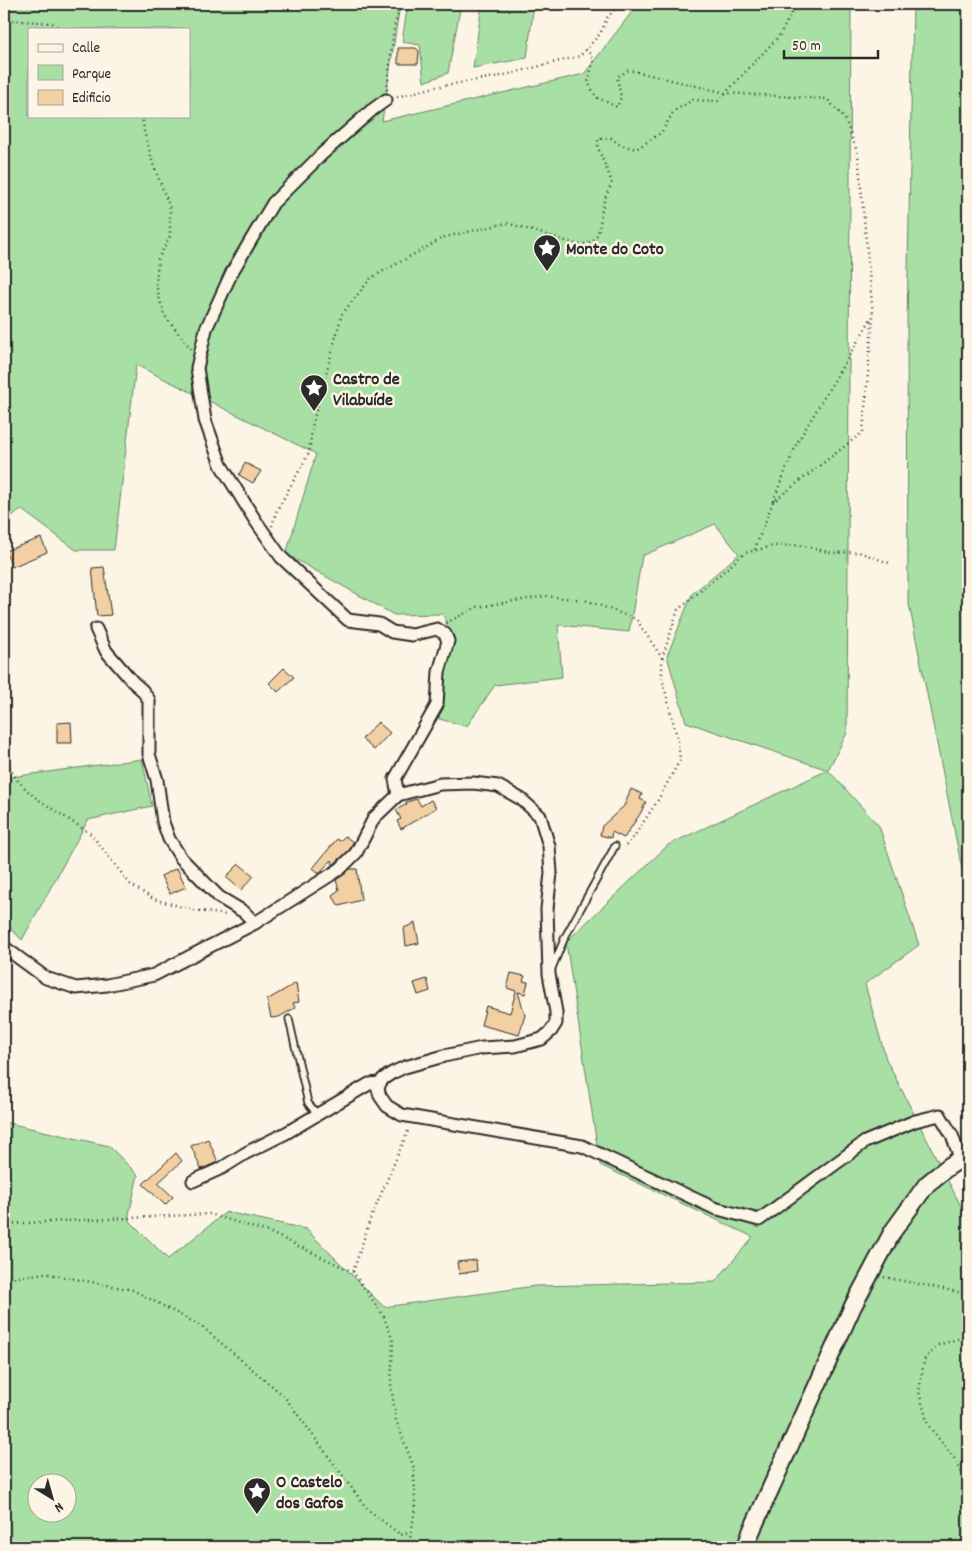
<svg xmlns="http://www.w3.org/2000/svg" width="972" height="1551" viewBox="0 0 972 1551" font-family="Dekko,sans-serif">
<rect width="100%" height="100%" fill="#fcf5e5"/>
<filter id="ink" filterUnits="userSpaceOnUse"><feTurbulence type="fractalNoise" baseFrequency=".02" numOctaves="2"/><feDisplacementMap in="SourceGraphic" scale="10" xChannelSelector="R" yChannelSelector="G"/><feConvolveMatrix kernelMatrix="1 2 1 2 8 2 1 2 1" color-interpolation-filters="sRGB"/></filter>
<g filter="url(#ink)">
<g fill="#a7dfa4" stroke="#698568" fill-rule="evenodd">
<path d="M4 4H400L382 121 584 74 638 4H851L847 733 828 770 879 826 919 945 865 984 886 1059 968 1220V1547H4V1122L109 1146 138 1175 128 1219 168 1259 226 1212 306 1229 384 1307 535 1286 715 1282 753 1237 600 1165 566 942 668 845 828 770 686 722 667 656 692 594 739 554 715 524 642 556 629 632 558 625 562 677 495 685 467 726 439 719 443 677 453 646 443 614 394 615 286 554 316 454 136 365 114 550H76L22 510 4 520ZM29 29H189V116H29ZM38 1484H68V1514H38Z"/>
<polygon points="410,4 461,4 448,73 424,82 420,45 402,42 407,9"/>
<polygon points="482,4 534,4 527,58 473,68"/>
<polygon points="913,4 968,4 968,899 908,599 907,323"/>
<polygon points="142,759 152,806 88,820 22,940 4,922 4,778"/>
</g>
<g fill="#f2d0a3" stroke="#2b2b2b">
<polygon points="398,48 416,48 419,51 418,64 398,64"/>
<polygon points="245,463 261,471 253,483 239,475"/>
<polygon points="41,538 47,552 12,567 5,551"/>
<polygon points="104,567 111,615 97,616 92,568"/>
<polygon points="284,668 294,677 278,692 269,683"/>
<polygon points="71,722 72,743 57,743 57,723"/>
<polygon points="378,722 390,733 374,750 362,739"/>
<polygon points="631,789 642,794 640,799 646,802 640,814 624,838 612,832 611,838 600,835 602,826 624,806"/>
<polygon points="417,799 421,806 431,800 436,808 401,829 397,821 401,819 396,810 407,804 406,802"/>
<polygon points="345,836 353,842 350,849 333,865 332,860 319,873 313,868 337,839 340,841"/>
<polygon points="239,864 254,876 241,890 226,877"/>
<polygon points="177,868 186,887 170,894 161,876"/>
<polygon points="350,869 357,869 361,900 339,906 332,895 339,890 336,880"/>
<polygon points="415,923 419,943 406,946 404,928"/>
<polygon points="511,973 525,976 523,981 528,982 525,994 518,992 525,1015 519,1035 481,1025 486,1006 510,1013 516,991 507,988"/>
<polygon points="427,979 430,991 418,995 414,983"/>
<polygon points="296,983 299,1002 293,1003 295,1008 279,1017 271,1018 267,1000"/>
<polygon points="208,1139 218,1162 201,1169 191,1146"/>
<polygon points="176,1153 182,1161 158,1183 173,1197 165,1205 143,1184"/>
<polygon points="476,1260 477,1271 459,1274 457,1262"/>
</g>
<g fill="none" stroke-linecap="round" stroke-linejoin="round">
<g stroke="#2b2b2b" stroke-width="9">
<g id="lane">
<polyline points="552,968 565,937 615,846"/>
<polyline points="289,1019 308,1103 318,1115"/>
</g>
</g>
<g stroke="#2b2b2b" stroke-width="15">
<g id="street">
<polyline points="386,100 372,110 322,154 273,203 232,272 206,329 197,368 205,420 221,465 255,520 281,557 348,620 379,624 392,632 412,635 437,629 445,634 448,641 439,672 437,705 395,779 398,795"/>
<polyline points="96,629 106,651 133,682 142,690 149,700 149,754 157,780 163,822 169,839 181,858 219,897 244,912 255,923"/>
<polyline points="4,947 46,978 76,988 107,985 154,975 255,923 340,869 356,853 374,818 398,795 440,784 473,783 498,786 521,799 540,816 549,846 551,873 547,909 548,941 549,974 556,1012 556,1023 551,1031 542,1039 515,1046 482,1048 444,1056 405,1067 392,1073 383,1079 380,1083 378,1089 380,1096 387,1106 402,1115 582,1146 714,1208 759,1220 865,1142 915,1121 940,1115 952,1135 960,1158"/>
<polyline points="193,1181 222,1168 246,1153 286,1133 369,1084 380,1083"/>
</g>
</g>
<g stroke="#2b2b2b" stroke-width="20">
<polyline id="secondary" points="746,1547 751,1532 853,1306 893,1231 927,1184 948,1167 968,1154"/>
</g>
<g stroke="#2b2b2b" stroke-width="2.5" stroke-dasharray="1 4" stroke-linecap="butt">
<polyline points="4,17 6,20 52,23 62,29"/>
<polyline points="586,49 594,59 588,82 596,97 617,107 621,97 617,77 629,70 726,93 827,99 845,119 858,154 873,315 863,432 773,502 754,551"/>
<polyline points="387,90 394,27 401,4"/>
<polyline points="397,97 435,87 501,76 580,56 600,34 607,18 619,4"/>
<polyline points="142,116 144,131 153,164 170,208 170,236 158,259 156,285 164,315 191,349"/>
<polyline points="773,501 797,443 872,317"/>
<path d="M272 526 276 512 309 453 313 422 342 314 371 278 445 237 507 223 579 245C606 241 597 221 604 201 606 195 610 188 612 182L598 148V139L611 138 620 145 636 149 661 133 674 111 693 100 718 101 779 36 797 4"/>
<polyline points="446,623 477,607 546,596 585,600 636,619 662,658 662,678 678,741 680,760 658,800 631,841 623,848"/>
<polyline points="662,658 678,610 745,553 773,546 800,545 832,553 859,552 889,563"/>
<polyline points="4,759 18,781 33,796 91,834 130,884 153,899 194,910 226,915"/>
<polyline points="4,1224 210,1214 271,1233 353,1272"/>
<polyline points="884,1277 968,1294"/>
<polyline points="4,1279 44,1273 133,1290 201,1326 284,1396 368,1510 401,1535 412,1530 415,1507 414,1468 396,1420 391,1386 393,1341 383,1315 353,1272 370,1220 408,1131 407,1128"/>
<polyline points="968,1338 961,1338 938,1345 924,1360 919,1392 928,1425 954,1458 968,1483"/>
<polyline points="408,1547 412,1530"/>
</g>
<use href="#lane" stroke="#fcf5e5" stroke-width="5.5"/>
<use href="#street" stroke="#fcf5e5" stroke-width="11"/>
<use href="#secondary" stroke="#fcf5e5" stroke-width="16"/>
</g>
</g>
<defs>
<g id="sight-pin" transform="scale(1.4375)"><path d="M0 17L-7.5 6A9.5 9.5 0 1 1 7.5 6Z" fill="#2b2b2b" stroke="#fcf5e5"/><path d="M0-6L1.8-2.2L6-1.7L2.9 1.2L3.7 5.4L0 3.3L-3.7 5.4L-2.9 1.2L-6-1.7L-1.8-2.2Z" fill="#fff"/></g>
</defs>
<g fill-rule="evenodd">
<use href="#sight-pin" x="547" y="248"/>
<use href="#sight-pin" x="314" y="388"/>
<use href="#sight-pin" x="257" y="1491"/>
</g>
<g text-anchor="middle" stroke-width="5" stroke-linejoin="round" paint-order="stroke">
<g font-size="18" font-weight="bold" fill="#2b2b2b" stroke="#fcf5e5" text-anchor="start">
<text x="566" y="254">Monte do Coto</text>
<text x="333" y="384">Castro de<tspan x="333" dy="21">Vilabuíde</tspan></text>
<text x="276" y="1487">O Castelo<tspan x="276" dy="21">dos Gafos</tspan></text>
</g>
</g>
<rect width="972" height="1551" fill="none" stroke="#fcf5e5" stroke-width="20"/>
<rect x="10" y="10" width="952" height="1531" fill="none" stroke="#2b2b2b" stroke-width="2" filter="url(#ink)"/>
<rect x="28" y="28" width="162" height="90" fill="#fcf5e5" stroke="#a8a49b"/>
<rect x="38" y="44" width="25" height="8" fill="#fcf5e5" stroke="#a8a49b"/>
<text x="72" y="52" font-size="15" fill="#2b2b2b">Calle</text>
<rect x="38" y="65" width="25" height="15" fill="#a7dfa4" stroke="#a8a49b"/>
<text x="72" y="78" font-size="15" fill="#2b2b2b">Parque</text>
<rect x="38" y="90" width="25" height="15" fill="#f2d0a3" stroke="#a8a49b"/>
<text x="72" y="102" font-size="15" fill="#2b2b2b">Edificio</text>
<g transform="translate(52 1498) rotate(143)"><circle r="24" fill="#fcf5e5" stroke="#a8a49b"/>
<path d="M0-4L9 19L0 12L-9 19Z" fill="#2b2b2b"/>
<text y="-8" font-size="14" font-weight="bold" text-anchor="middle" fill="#2b2b2b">N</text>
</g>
<path d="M784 50v8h94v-8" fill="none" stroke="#2b2b2b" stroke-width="2.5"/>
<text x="792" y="50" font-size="15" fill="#2b2b2b" stroke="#fcf5e5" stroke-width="4" paint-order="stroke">50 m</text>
</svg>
